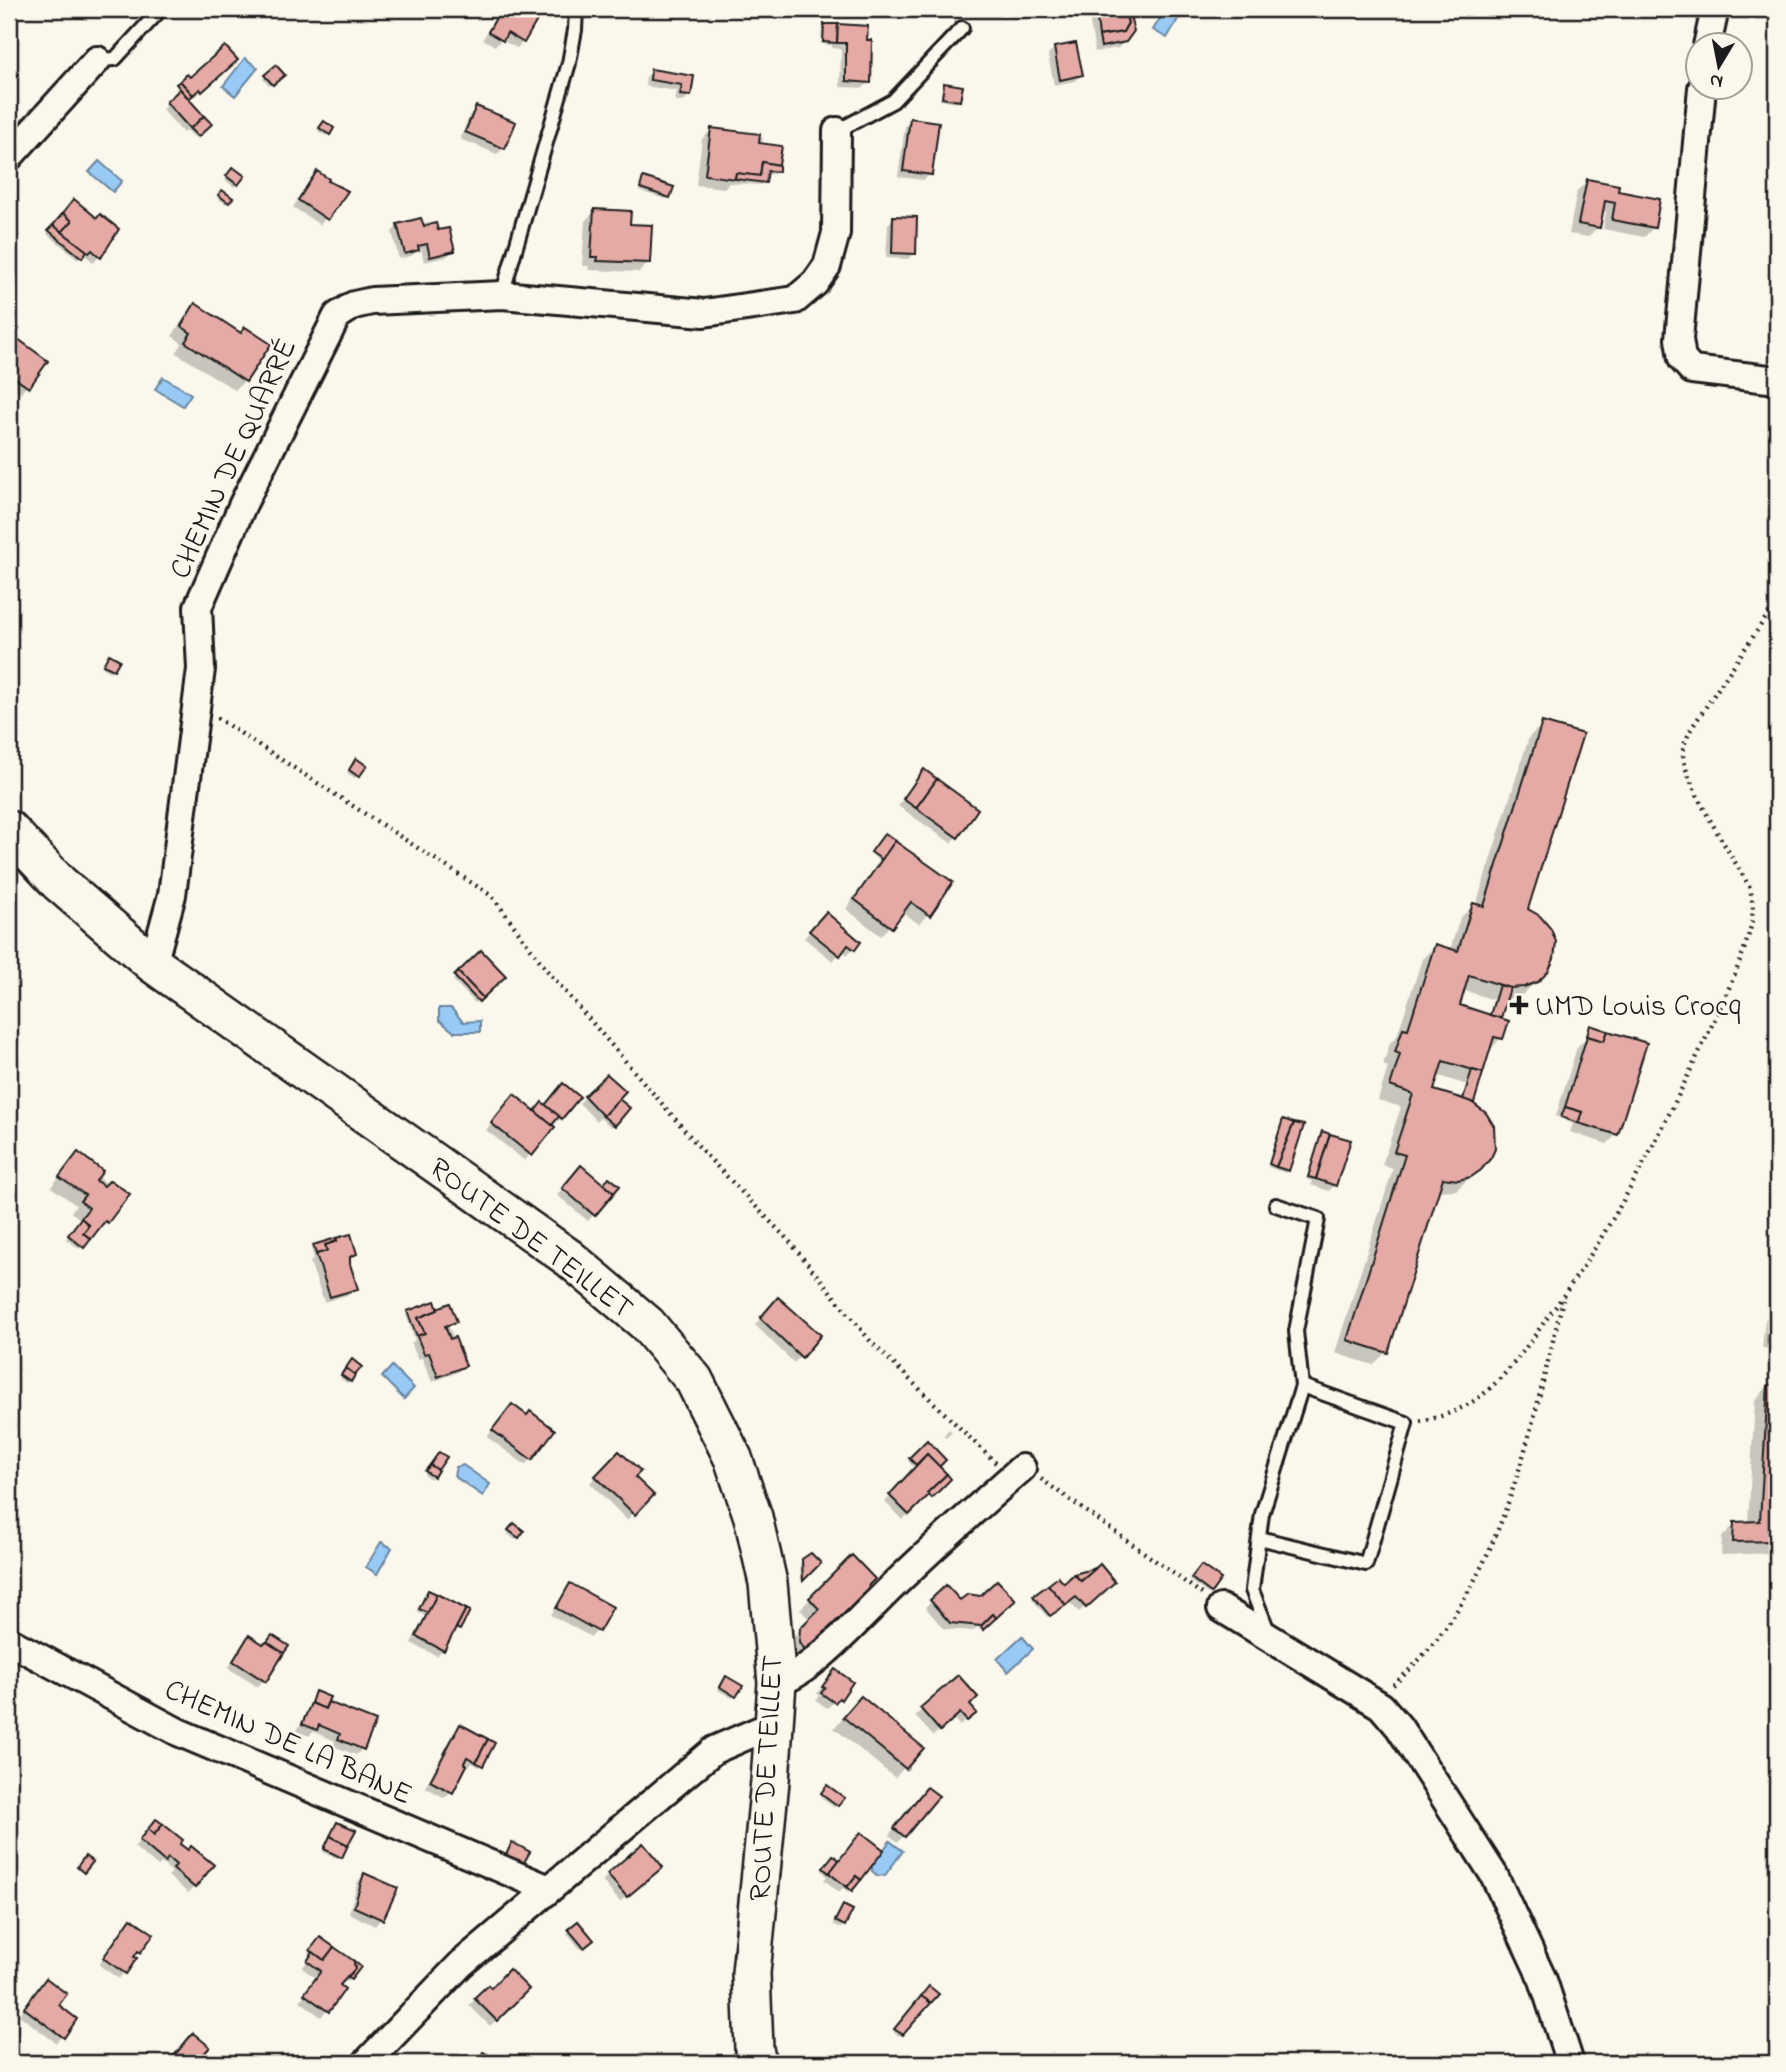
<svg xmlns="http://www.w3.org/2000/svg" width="1786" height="2072" viewBox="0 0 1786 2072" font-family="'Indie Flower',sans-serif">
<rect width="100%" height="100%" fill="#fbf7ec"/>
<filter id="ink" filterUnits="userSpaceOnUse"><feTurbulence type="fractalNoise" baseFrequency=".0143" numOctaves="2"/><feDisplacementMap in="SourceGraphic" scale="14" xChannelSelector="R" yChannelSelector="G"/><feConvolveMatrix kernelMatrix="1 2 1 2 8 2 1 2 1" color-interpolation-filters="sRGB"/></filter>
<g filter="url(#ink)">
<g fill="#99caf5" stroke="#67849e" stroke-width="2">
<polygon points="1166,9 1184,9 1167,38 1153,30"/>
<polygon points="245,58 258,68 235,96 223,86"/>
<polygon points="99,161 122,181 113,192 89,172"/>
<polygon points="163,377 191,394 183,406 155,389"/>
<polygon points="439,1008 451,1008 463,1022 480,1021 480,1032 454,1032 439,1020"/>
<polygon points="392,1366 414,1388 404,1399 382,1377"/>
<polygon points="463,1465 490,1484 483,1496 454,1476 456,1467"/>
<polygon points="381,1542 392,1548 377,1574 366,1567"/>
<polygon points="1022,1636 1033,1649 1008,1672 997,1659"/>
<polygon points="890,1841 903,1851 885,1875 878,1876 872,1871 872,1865"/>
</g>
<g fill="#0003" fill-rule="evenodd">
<polygon points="500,9 540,10 523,42 517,48 501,40 495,46 483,39"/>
<polygon points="1092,9 1129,9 1127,12 1125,41 1118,48 1095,52 1089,18 1092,14"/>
<polygon points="825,26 866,27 870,82 863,88 840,87 841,49 832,48 832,45 821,44 822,28"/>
<polygon points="1054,48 1081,75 1075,81 1054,85 1048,55"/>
<polygon points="235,60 195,97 193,94 187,99 209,124 195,138 187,130 183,133 162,109 179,93 175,89"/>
<polygon points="276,67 283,75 269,86 263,79"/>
<polygon points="652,71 692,78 689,95 683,102 675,101 677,91 645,86 646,77"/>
<polygon points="944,85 959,100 956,103 940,100"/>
<polygon points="476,108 504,148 497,154 460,139 470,114"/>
<polygon points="911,120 930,174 924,180 898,177 905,126"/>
<polygon points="322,126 328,134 326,136 318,131"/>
<polygon points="712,130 758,139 763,137 761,145 777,171 774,174 765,174 761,185 729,183 724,188 696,185 702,139"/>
<polygon points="231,172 237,184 234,187 225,180"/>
<polygon points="317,173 325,182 345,192 320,225 293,207"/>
<polygon points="644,179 669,197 666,199 639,191"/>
<polygon points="1587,181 1616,192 1654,227 1644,237 1603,229 1606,212 1601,211 1598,227 1588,237 1569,234 1577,191"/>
<polygon points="222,193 231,199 226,204 217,198"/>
<polygon points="68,208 117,229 94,263 85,255 78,259 47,234"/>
<polygon points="595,211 628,226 649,262 639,272 588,270 589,266 582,266 585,221"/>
<polygon points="894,218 914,253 908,259 886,258 888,224"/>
<polygon points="398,225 437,232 453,250 446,257 424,262 421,249 411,256 399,259 392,232"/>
<polygon points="195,306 244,381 235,390 176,353 182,343 172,336 186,315"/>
<polygon points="9,324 16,330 11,337 46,362 21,393 9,384"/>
<polygon points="107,659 113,669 110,672 102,667"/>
<path d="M1543 724 1525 910 1547 971 1522 995 1504 1000 1497 1019 1501 1038 1488 1052 1471 1104 1480 1169 1456 1190 1437 1191 1386 1352 1373 1365 1335 1353 1393 1169 1382 1165 1401 1107 1378 1100 1388 1067 1383 1065 1390 1043 1397 1036 1422 959 1435 946 1450 950 1460 918 1474 905H1476L1529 737ZM1463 990 1494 1000 1489 1016 1458 1006ZM1436 1075 1467 1085 1462 1101 1431 1091Z"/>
<polygon points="354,763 358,776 355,778 347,773"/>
<polygon points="924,771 957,836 951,843 898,806"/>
<polygon points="882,838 928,914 919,924 901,911 881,936 846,909 879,862 871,854 880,861 882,858"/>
<polygon points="820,920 853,948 847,955 842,950 833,961 804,938"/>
<polygon points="481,952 504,976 475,1003 453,980"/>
<polygon points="1591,1027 1617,1134 1607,1144 1570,1132 1573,1124 1556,1116 1577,1047 1587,1037 1585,1037"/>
<polygon points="607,1076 610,1107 627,1109 611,1127 600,1118 596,1121 579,1103"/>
<polygon points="557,1092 561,1118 555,1124 552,1122 525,1161 486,1130 508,1103 535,1113 544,1107"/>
<polygon points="1284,1121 1288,1170 1285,1173 1268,1167"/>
<polygon points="1322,1133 1335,1185 1329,1191 1311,1185 1312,1181 1306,1179"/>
<polygon points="78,1154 97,1176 107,1184 107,1222 97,1232 95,1230 80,1249 66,1239 80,1219 71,1212 76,1205 51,1187"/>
<polygon points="575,1174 603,1186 609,1180 617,1186 588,1221 557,1195"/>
<polygon points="314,1247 355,1253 348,1260 356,1288 350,1294 324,1302 310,1262 314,1258 311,1249"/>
<polygon points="772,1305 818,1335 794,1363 755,1325"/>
<polygon points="408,1313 455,1321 449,1327 453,1337 448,1342 464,1366 458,1372 432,1382 422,1358 418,1359 411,1343 415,1340 406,1315"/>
<polygon points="1771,1313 1777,1314 1777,1350 1762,1348 1765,1320"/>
<polygon points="350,1364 349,1381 347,1383 340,1378"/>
<polygon points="1768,1386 1777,1387 1777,1550 1774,1553 1721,1555 1722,1537 1735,1524 1748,1523 1755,1400"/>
<polygon points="506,1412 527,1417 531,1459 525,1465 487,1437"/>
<polygon points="949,1429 952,1432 946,1438 943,1436"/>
<polygon points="927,1443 937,1466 949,1478 902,1520 885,1502 926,1458 924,1455 913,1466 908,1461"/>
<polygon points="619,1453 633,1477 651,1495 627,1520 590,1483"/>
<polygon points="437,1457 445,1458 430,1479 424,1475"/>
<polygon points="514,1525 522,1532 515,1540 507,1533"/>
<polygon points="852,1558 868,1589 795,1659 790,1653 791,1639 810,1620 800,1609"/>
<polygon points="803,1560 819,1563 801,1581 800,1563"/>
<polygon points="1202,1567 1210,1592 1208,1594 1190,1581"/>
<polygon points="570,1585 597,1631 591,1637 551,1615 564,1592"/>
<polygon points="946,1588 959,1603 989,1623 980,1631 978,1627 973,1631 944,1629 925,1607"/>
<polygon points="1107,1588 1079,1612 1069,1602 1047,1617 1032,1599 1034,1597"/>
<polygon points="426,1594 458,1629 456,1632 453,1630 443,1649 437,1656 411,1643 425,1616 417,1612"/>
<polygon points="249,1638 263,1646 287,1646 258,1687 228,1668"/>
<polygon points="829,1677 851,1683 839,1698 827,1708 816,1700 820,1695 817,1694"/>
<polygon points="958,1677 968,1705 974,1712 960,1726 953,1718 933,1736 915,1716"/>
<polygon points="724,1681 735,1696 732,1698 718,1690"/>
<polygon points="316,1693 326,1703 373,1722 362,1749 356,1755 333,1746 335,1741 313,1731 309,1736 297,1731"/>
<polygon points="851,1708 922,1748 895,1778 834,1728"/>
<polygon points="460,1726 482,1765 479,1767 472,1763 468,1767 465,1765 451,1791 445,1798 425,1787 454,1732"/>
<polygon points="828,1787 842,1798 834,1807 820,1796"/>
<polygon points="921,1795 937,1797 898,1842 889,1835"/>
<polygon points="156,1821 178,1844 194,1887 188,1893 168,1876 172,1872 161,1863 158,1867 134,1847"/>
<polygon points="335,1827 341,1856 338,1859 323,1852"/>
<polygon points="833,1857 839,1861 851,1890 848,1892 843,1888 839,1892 824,1880 827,1876 822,1871"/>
<polygon points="654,1873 620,1902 602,1881 608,1875"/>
<polygon points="364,1875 395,1889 381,1919 375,1926 349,1913 358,1881"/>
<polygon points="843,1907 844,1925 841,1928 833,1924"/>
<polygon points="578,1923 592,1940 581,1950 567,1933"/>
<polygon points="125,1927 151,1935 119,1979 99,1965"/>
<polygon points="318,1941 359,1967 347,1982 345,1979 338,1986 327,2010 321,2017 300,2001 316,1978 302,1968 312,1956 309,1954"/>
<polygon points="40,1987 57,2005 62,2036 56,2043 19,2015"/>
<polygon points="488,1987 491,1990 527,1989 490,2026 469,2005"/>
<polygon points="929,1989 936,1994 899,2036 893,2032"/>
</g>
<g fill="#e5aaa6" stroke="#1c1c1c" stroke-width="2">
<polygon points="501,9 541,9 543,10 524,43 507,33 503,41 488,32"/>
<polygon points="1096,9 1127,9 1125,12 1128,23 1123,32 1099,36"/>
<polygon points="1127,9 1131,9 1129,12 1134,31 1126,42 1101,47 1099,36 1123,32 1128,23 1125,12"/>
<polygon points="824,24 838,24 837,43 823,42"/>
<polygon points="838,24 868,26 867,40 872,40 871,83 846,81 846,43 837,43"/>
<polygon points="1076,43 1083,75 1060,80 1054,47"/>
<polygon points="225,46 238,60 202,92 200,89 193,95 180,81 187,74 190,77"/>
<polygon points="276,65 285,75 273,85 264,75"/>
<polygon points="651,69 694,76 691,96 680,95 682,85 650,80"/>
<polygon points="180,81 193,95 189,99 176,84"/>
<polygon points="944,83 963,86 960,101 942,98"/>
<polygon points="180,89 204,116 190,129 166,102"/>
<polygon points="476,106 516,122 505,149 465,132"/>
<polygon points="204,116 212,124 198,137 190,129"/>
<polygon points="910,118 939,122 932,175 903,171"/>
<polygon points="324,121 334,128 330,135 319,128"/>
<polygon points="711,128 760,134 759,143 782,146 779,165 762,162 760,176 736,173 735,179 705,175"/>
<polygon points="762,162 779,165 779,172 768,171 766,183 735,179 736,173 760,176"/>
<polygon points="233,167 245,176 238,185 226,176"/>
<polygon points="317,171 329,179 328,181 348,191 328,220 298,200"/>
<polygon points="643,177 674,187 670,198 640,188"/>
<polygon points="1587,179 1619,185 1618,191 1660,199 1655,228 1612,220 1615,203 1605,201 1600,228 1578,224"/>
<polygon points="222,190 233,198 229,203 218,195"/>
<polygon points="74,199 97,218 100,214 119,229 101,258 92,250 89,253 62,232 72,221 63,213"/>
<polygon points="594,209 631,211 630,224 652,225 650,263 597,261 598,257 591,257"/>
<polygon points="63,213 72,221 62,232 53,225"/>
<polygon points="893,216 917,217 916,254 892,253"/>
<polygon points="421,218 424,226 436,223 438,230 449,228 455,251 430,257 427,244 418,246 419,250 405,254 397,224"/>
<polygon points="53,225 87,251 82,258 48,230"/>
<polygon points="195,303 241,333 245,327 271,344 246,382 185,342 191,333 181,326"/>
<polygon points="9,322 19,329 14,336 48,361 29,388 9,374"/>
<polygon points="109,654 120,660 114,670 103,665"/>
<polygon points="1542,722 1583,734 1528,909 1540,916 1551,929 1556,942 1554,959 1548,972 1538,982 1524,987 1510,988 1469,975 1460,1005 1509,1021 1503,1039 1494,1037 1483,1073 1443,1061 1434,1090 1470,1101 1486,1113 1494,1126 1495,1149 1491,1158 1481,1170 1471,1177 1458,1180 1443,1178 1388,1353 1347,1340 1405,1155 1394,1152 1413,1094 1390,1086 1400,1054 1395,1052 1403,1028 1408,1029 1435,944 1458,951 1473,903 1484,906"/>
<polygon points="356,758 367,766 359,777 349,770"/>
<polygon points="924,769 937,779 916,808 903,799"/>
<polygon points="937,779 978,809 958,838 916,808"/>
<polygon points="885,833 896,841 882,860 871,852"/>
<polygon points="895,841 953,882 930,916 911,902 892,928 854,899"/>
<polygon points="826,912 861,942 855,950 848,945 840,956 809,931"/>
<polygon points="481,950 506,976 483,998 458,972"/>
<polygon points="458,972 483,998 479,1002 454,976"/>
<polygon points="1499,985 1510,988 1501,1018 1490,1015"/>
<polygon points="1590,1025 1608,1031 1604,1041 1587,1036"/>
<polygon points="1608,1031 1647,1043 1618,1135 1578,1123 1582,1112 1565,1107 1587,1036 1604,1041"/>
<polygon points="1472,1070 1483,1073 1474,1103 1463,1099"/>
<polygon points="607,1074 626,1091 603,1116 584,1096"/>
<polygon points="563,1083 580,1097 562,1119 545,1105"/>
<polygon points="514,1094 555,1127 532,1156 491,1123"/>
<polygon points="619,1099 630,1108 615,1126 603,1116"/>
<polygon points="542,1102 559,1116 552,1125 535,1111"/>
<polygon points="1565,1107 1582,1112 1578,1123 1561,1117"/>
<polygon points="1283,1119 1294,1123 1276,1167 1269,1164"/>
<polygon points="1294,1123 1304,1125 1289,1171 1276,1167"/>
<polygon points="1322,1131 1330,1134 1316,1179 1308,1177"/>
<polygon points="1330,1134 1351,1140 1336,1186 1316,1179"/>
<polygon points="78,1152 103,1171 96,1181 104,1186 110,1180 130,1194 108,1223 105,1221 91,1239 83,1233 89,1225 81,1218 89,1208 80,1201 85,1195 59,1177"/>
<polygon points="581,1165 614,1193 595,1216 562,1188"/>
<polygon points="609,1177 620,1186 614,1193 604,1184"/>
<polygon points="81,1218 89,1225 83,1233 91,1239 84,1248 68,1235"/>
<polygon points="351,1234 357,1254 350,1257 350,1264 358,1289 330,1297 316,1254 327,1251 325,1245 337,1241 336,1238"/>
<polygon points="336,1238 337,1241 325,1245 327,1251 316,1254 313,1245"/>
<polygon points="778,1297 821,1335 802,1358 760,1318"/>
<polygon points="435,1301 438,1310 418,1318 425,1333 417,1336 407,1311"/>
<polygon points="450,1303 457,1322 445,1326 450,1339 455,1337 466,1366 438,1377 429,1353 424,1354 417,1336 425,1333 418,1318 438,1310 437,1308"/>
<polygon points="1770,1312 1777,1312 1777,1343 1768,1343"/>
<polygon points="352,1359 362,1367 355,1375 346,1368 341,1375"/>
<polygon points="346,1368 355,1375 351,1382 341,1375"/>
<polygon points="1768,1385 1777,1385 1777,1541 1733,1542 1734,1522 1760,1521"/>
<polygon points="512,1404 527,1415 530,1411 555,1430 532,1460 492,1430"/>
<polygon points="927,1440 946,1460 939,1467 927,1454 916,1465 909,1458"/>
<polygon points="619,1451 641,1471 635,1477 654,1495 635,1515 595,1476"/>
<polygon points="439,1452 447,1457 438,1470 430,1465"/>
<polygon points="927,1454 947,1474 927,1493 929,1495 909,1515 889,1495"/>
<polygon points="430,1465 438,1470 434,1477 425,1471"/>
<polygon points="947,1474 951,1479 932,1498 927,1493"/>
<polygon points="514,1523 524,1531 519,1538 508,1530"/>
<polygon points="811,1553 821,1563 803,1581 802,1559"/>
<polygon points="852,1555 875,1579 868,1586 870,1589 806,1650 799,1643 800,1628 819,1609 809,1598"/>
<polygon points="1100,1564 1115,1582 1086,1608 1076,1597 1066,1605 1048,1585 1058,1577 1064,1583 1074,1574 1081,1581"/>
<polygon points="1201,1565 1221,1579 1211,1593 1191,1578"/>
<polygon points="1096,1568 1081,1581 1074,1574"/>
<polygon points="997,1580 1016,1600 996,1618 993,1614 981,1626 950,1623 930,1600 946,1585 960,1600 968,1594 980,1596"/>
<polygon points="570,1583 613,1607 599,1632 556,1608"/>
<polygon points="1048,1585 1066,1605 1050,1616 1033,1596"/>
<polygon points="428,1590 437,1594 428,1613 419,1609"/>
<polygon points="437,1594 466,1609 444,1651 416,1636"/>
<polygon points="466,1609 470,1611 460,1630 456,1628"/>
<polygon points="993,1614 996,1618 983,1630 981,1626"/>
<polygon points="249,1635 263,1644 267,1642 284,1653 266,1682 233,1661"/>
<polygon points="272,1635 289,1646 284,1653 267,1642"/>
<polygon points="835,1669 853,1682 841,1700 839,1698 835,1703 821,1693 825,1688 822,1687"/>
<polygon points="958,1675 978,1697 970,1705 977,1713 967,1721 960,1713 940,1731 920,1708"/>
<polygon points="726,1676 743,1686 736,1697 720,1687"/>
<polygon points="315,1691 330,1697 325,1709 311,1703"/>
<polygon points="861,1696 924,1748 906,1769 843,1717"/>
<polygon points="328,1702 376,1721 364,1750 338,1739 340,1734 319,1725 317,1730 302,1724 311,1703 325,1709"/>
<polygon points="460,1724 488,1739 476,1762 467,1757 464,1763 467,1765 453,1793 430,1781"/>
<polygon points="488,1739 495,1743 483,1766 476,1762"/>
<polygon points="827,1785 845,1798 838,1806 821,1793"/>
<polygon points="927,1787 939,1796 905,1837 894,1828"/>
<polygon points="156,1819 163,1824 154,1835 148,1829"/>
<polygon points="337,1822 356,1830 348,1845 330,1836"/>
<polygon points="163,1824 183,1840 180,1844 188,1850 191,1846 214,1865 195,1888 173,1869 176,1865 168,1858 165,1862 139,1840 148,1829 154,1835"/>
<polygon points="861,1832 884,1850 861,1880 856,1876 847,1887 829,1873"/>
<polygon points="330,1836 348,1845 342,1858 324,1849"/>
<polygon points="512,1842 530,1852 523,1864 506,1855"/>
<polygon points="643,1843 663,1867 627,1897 607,1874"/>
<polygon points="833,1855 839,1860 829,1873 823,1868"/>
<polygon points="85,1856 93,1862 84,1873 77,1867"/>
<polygon points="364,1873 398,1888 383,1920 354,1907"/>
<polygon points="856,1876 861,1880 852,1891 847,1887"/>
<polygon points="843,1905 853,1910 845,1926 835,1921"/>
<polygon points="131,1918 154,1934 140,1953 138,1951 134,1957 137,1958 126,1974 103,1958"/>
<polygon points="578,1921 594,1940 584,1948 568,1929"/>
<polygon points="320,1937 334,1947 324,1960 310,1950"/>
<polygon points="334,1947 354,1961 355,1969 340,1985 345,1989 329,2012 304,1994 321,1971 307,1961 313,1952 324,1960"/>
<polygon points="354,1961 361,1967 351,1980 348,1978 355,1969"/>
<polygon points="509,1969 529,1989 497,2021 474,1998 488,1985 491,1988"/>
<polygon points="46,1978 67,1994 59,2005 77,2019 64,2038 24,2008"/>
<polygon points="929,1986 939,1994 931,2003 921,1996"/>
<polygon points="921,1996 931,2003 903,2035 894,2029"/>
<polygon points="193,2033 210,2047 196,2063 168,2063"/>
<polygon points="483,2052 503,2063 477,2063"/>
</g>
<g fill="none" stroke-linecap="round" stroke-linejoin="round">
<g stroke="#1c1c1c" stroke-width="18">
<g id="lane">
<polyline points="97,60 115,59 161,9"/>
<polyline points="837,131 893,101 962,28"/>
<polyline points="502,295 569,63 575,30 576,9"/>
<polyline points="1259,1538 1366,1564 1406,1423 1302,1386"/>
<polyline points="1268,1631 1252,1590 1262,1514 1302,1386 1296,1331 1318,1219 1276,1205"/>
</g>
</g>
<g stroke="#1c1c1c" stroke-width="32">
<g id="street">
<polyline points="1707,46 1715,9"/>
<polyline points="1702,88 1679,339 1682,359 1692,370 1777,380"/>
<polyline points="9,157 97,60"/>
<polyline points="153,964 172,895 201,669 198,607 243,504 337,316 354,305 372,301 502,295 704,313 795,300 815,283 827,266 836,233 837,131"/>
<polyline points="1221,1608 1381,1706 1399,1727 1494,1875 1543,1980 1570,2063"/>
<polyline points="9,1641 178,1732 549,1889"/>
<path d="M777 1683C816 1670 864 1613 895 1584 936 1544 979 1506 1022 1468"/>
<polyline points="366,2063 461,1964 714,1750 758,1731 774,1729"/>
</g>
</g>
<g stroke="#1c1c1c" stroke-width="42">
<polyline id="secondary" points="9,830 59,883 153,964 569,1258 647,1324 694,1380 733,1458 753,1517 768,1583 777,1683 770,1781 751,1973 754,2049 757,2063"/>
</g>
<g stroke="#1c1c1c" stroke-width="4.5" stroke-dasharray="2 5" stroke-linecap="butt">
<polyline points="217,718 492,896 546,969 707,1156 790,1242 872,1343 996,1463"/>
<path d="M1420 1421C1444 1417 1469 1407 1487 1391 1510 1371 1528 1345 1545 1321 1605 1241 1651 1153 1694 1063 1714 1020 1737 977 1750 930 1754 916 1753 902 1750 888 1734 858 1680 779 1683 750 1684 743 1688 736 1691 729L1777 601"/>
<polyline points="1041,1479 1202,1594"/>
<path d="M1393 1685C1503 1590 1529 1434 1563 1300"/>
</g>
<use href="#lane" stroke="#fbf7ec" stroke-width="12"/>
<use href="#street" stroke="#fbf7ec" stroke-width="26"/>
<use href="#secondary" stroke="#fbf7ec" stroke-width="37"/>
</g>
</g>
<path fill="#1c1c1c" stroke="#fbf7ec" stroke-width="2.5" d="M1515.5 994.5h7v7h7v7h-7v7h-7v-7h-7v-7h7z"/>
<g text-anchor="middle" stroke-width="5" stroke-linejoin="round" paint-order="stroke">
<g font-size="30" fill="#1c1c1c" stroke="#fbf7ec">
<text transform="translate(232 458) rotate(-65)" y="10">CHEMIN DE QUARRÉ</text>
<text transform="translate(532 1237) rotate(37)" y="10">ROUTE DE TEILLET</text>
<text transform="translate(289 1741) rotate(24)" y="10">CHEMIN DE LA BANE</text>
<text transform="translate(765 1778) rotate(-87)" y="10">ROUTE DE TEILLET</text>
</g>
<g font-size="30" fill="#1c1c1c" stroke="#fbf7ec" text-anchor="start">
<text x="1535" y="1015">UMD Louis Crocq</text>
</g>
</g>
<rect width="1786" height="2072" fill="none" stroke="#fbf7ec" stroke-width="35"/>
<rect x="18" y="18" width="1751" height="2037" fill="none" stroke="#1c1c1c" stroke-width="2.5" filter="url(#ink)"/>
<g transform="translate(1719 66) rotate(190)"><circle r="33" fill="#fbf7ec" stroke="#a29f99" stroke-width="2"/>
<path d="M0-5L12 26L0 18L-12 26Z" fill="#1c1c1c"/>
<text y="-10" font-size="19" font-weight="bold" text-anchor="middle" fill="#1c1c1c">N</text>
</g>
</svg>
